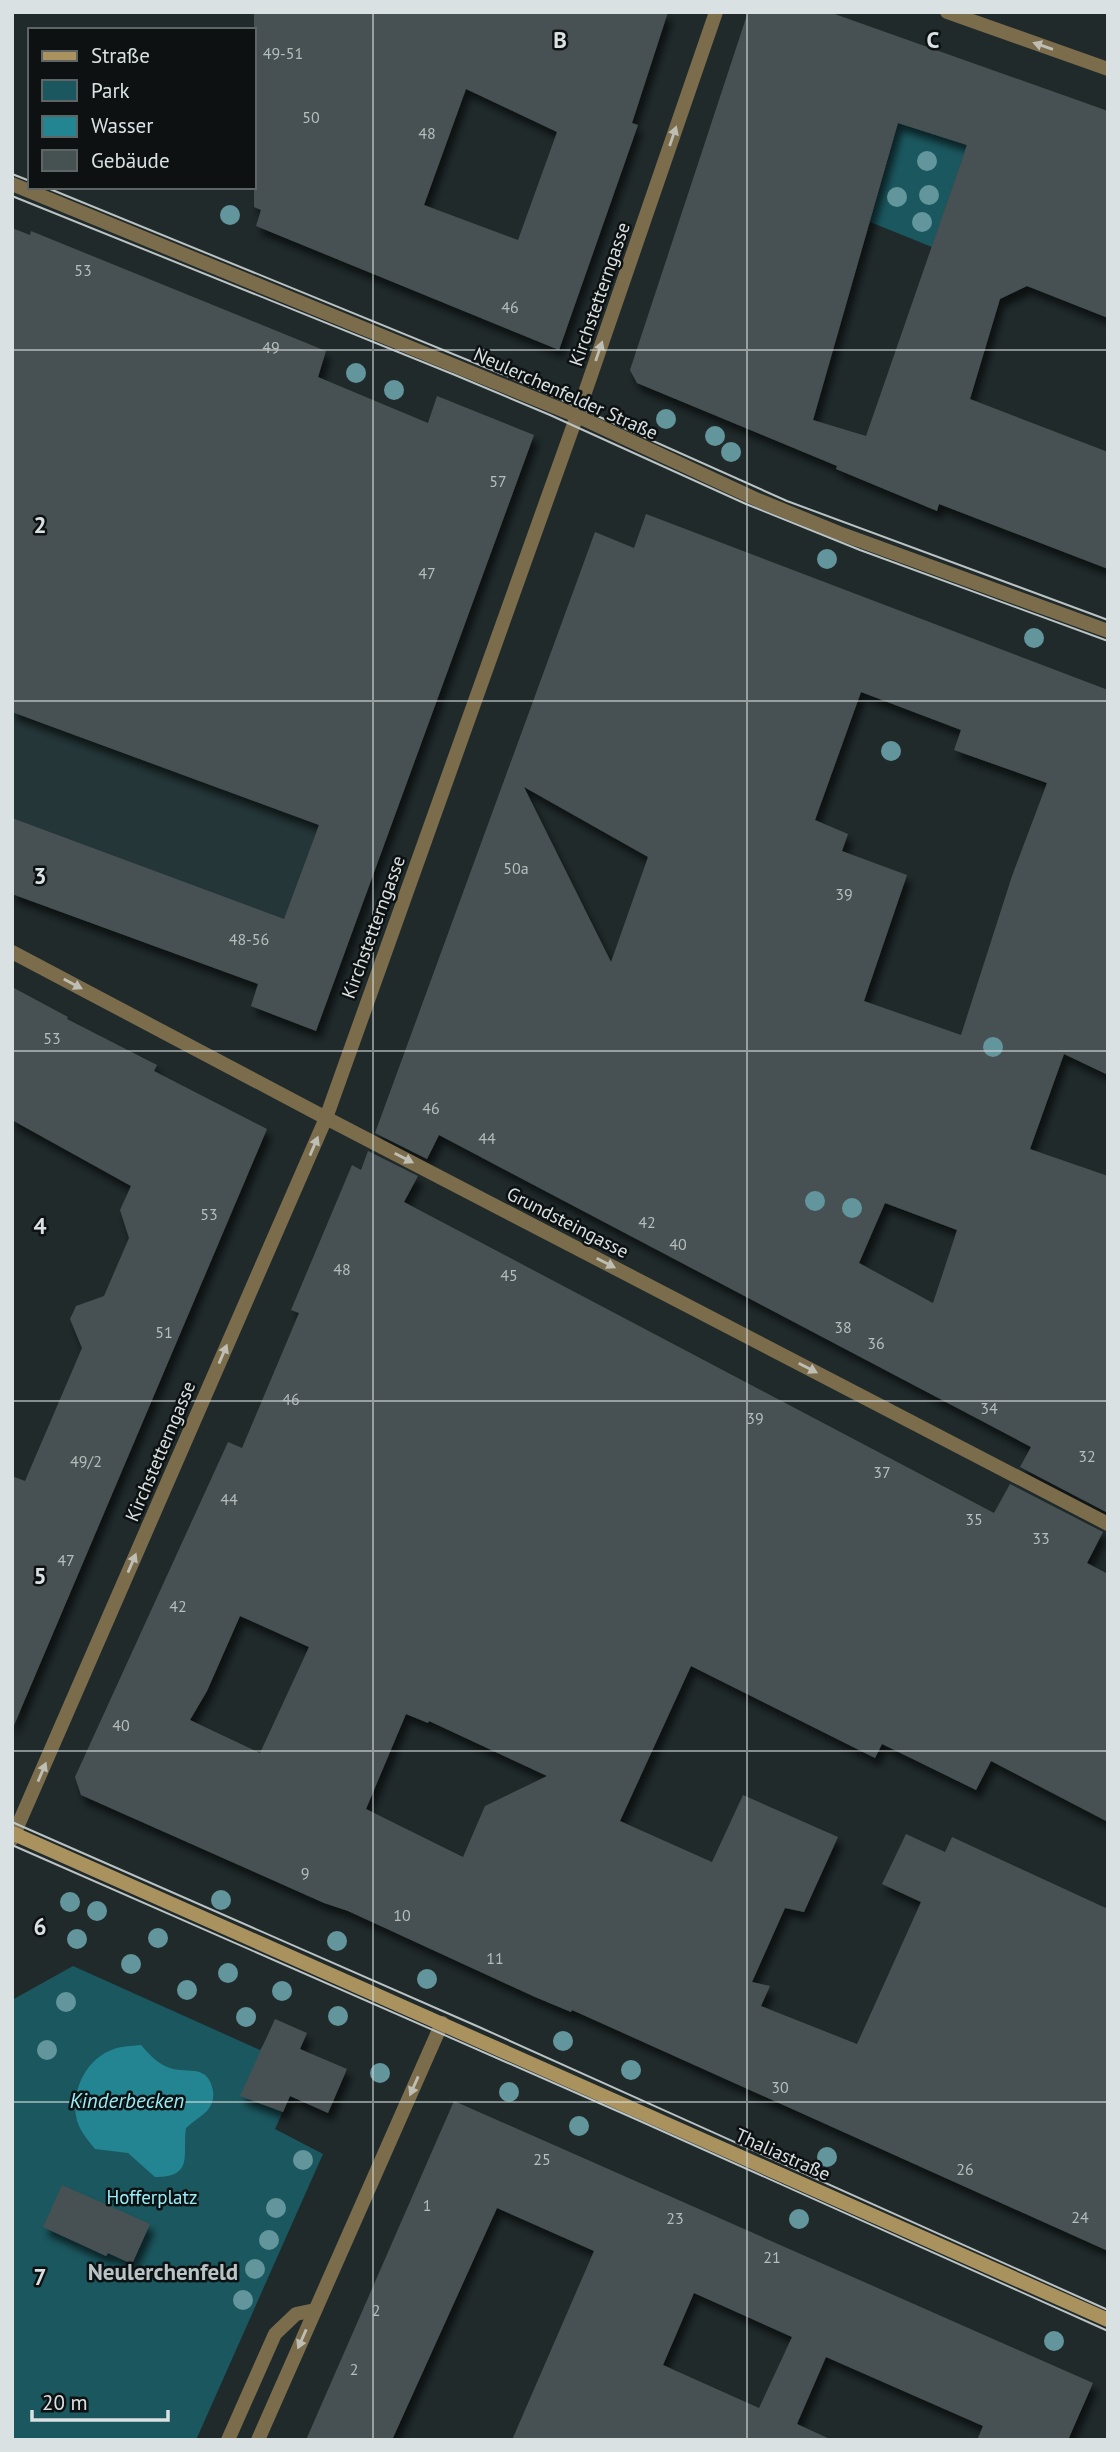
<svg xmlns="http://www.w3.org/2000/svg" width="1120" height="2452" viewBox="0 0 1120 2452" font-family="'PT Sans',sans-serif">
<defs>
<filter id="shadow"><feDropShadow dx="4.5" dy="8" stdDeviation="3.5" flood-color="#0009"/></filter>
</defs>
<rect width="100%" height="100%" fill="#202a2b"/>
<polygon fill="#243638" points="12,567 417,752 316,1031 251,1006 264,965 233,974 12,894"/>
<g fill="#1b575f">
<polygon points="899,121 977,148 963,157 932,247 870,222"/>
<polygon points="73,1966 260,2050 265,2042 306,2060 275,2129 323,2154 196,2440 12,2440 12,2000"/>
</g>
<path fill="#238591" d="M141 2045C148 2053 155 2061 165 2066 184 2076 208 2061 213 2091 214 2098 212 2105 207 2111 201 2117 192 2122 186 2128 182 2154 195 2177 155 2177L128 2153 95 2149C87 2139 78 2129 76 2116 72 2088 87 2058 114 2049 122 2046 132 2046 141 2045Z"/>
<g fill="#465152" fill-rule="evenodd" filter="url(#shadow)">
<path d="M254 12H668L632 123 638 125 559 350 256 226 261 210 254 207ZM466 89 557 132 518 240 424 205Z"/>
<path d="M748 12H829L1108 111V318L1027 286 1000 299 970 399 1108 452V569L939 504 937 511 836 469 837 466 637 383 630 370ZM898 123 967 145 866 436 813 420Z"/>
<polygon points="12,228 30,235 31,231 326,351 318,377 428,423 437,396 534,435 316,1031 251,1006 258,984 12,894 12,818 284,919 319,825 12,712"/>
<path d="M646 514 1108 690V1075L1064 1054 1030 1149 1108 1176V1513L1020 1467 1031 1447 439 1135 427 1159 375 1133 595 532 634 548ZM861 692 961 730 954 750 1047 783 1012 876 961 1035 864 1001 907 875 842 851 848 834 815 820ZM524 787 648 857 611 962ZM885 1203 957 1230 933 1303 859 1263Z"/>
<polygon points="12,987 68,1017 67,1019 157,1065 154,1071 267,1129 12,1730 12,1476 25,1481 82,1348 70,1319 76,1306 104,1296 129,1238 120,1210 131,1186 12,1120"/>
<path d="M368 1151 418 1176 404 1202 994 1513 1010 1484 1103 1532 1087 1563 1108 1574V1822L991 1761 976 1790 882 1744 875 1758 691 1666 620 1821 712 1862 743 1795 838 1837 804 1912 785 1908 752 1982 770 1986 761 2006 857 2044 921 1902 882 1884 906 1834 945 1852 952 1837 1108 1909V2251L572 2010 571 2012 535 1997 348 1911 324 1903 81 1795 75 1777 228 1442 242 1448 299 1313 291 1310 352 1165 361 1170ZM240 1616 309 1647 260 1753 190 1720 207 1691ZM406 1714 428 1723 429 1721 547 1776 485 1806 463 1857 366 1809Z"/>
<polygon points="275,2019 307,2033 300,2049 347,2069 328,2113 290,2096 283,2112 240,2096"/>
<path d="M454 2101 1093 2383 1068 2440H977L983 2426 826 2357 797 2424 832 2440H512L594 2251 497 2208 392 2440H306ZM694 2293 792 2337 759 2408 663 2365Z"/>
<polygon points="62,2185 150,2224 132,2264 108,2253 106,2256 43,2227"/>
</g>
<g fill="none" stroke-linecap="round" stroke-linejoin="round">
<polyline stroke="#7b6c4c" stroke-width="14" points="228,2440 275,2334 296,2314 315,2310"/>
<g stroke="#7b6c4c" stroke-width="14">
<polyline points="947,12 1108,69"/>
<polyline points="12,952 326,1118 1108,1524"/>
<polyline points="12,1839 326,1118 580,407 716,12"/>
<polyline points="258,2440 442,2023"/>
</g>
<polyline stroke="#7b6c4c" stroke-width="14" points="12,184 577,416 758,500 839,533 1108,631"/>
<polyline stroke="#aa925f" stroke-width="14" points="12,1833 1108,2320"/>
<g stroke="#bbc3c4" stroke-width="2">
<polyline points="12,174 30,181"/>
<polyline points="45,187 519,381 787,501 1108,620"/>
<polyline points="12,196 455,375 550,415 746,504 860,550 1108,641"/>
<polyline points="12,1822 479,2027 1108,2310"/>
<polyline points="12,1845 631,2117 1108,2331"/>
</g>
</g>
<g fill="#62969c">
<circle cx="927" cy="161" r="10"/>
<circle cx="929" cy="195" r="10"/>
<circle cx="897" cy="197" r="10"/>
<circle cx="230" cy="215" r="10"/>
<circle cx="922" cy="222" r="10"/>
<circle cx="356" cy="373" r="10"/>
<circle cx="394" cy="390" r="10"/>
<circle cx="666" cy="419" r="10"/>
<circle cx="715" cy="436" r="10"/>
<circle cx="731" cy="452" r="10"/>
<circle cx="827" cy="559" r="10"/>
<circle cx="1034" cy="638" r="10"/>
<circle cx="891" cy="751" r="10"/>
<circle cx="993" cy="1047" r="10"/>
<circle cx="815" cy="1201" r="10"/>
<circle cx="852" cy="1208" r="10"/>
<circle cx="221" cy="1900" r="10"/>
<circle cx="70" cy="1902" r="10"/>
<circle cx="97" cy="1911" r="10"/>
<circle cx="158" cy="1938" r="10"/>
<circle cx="77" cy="1939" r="10"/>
<circle cx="337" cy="1941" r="10"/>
<circle cx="131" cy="1964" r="10"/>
<circle cx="228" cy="1973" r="10"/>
<circle cx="427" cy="1979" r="10"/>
<circle cx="187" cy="1990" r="10"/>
<circle cx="282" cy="1991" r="10"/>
<circle cx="66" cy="2002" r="10"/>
<circle cx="338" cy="2016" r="10"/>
<circle cx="246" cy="2017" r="10"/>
<circle cx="563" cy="2041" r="10"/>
<circle cx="47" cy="2050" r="10"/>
<circle cx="631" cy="2070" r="10"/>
<circle cx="380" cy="2073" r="10"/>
<circle cx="509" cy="2092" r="10"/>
<circle cx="579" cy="2126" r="10"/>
<circle cx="827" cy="2157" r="10"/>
<circle cx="303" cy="2160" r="10"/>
<circle cx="276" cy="2208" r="10"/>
<circle cx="799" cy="2219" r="10"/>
<circle cx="269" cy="2240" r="10"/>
<circle cx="255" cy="2269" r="10"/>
<circle cx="243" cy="2300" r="10"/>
<circle cx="1054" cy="2341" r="10"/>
</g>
<defs><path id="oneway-solid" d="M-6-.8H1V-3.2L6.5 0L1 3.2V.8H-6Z" transform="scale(1.75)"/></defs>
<g fill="#bebeb5">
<use href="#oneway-solid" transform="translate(1043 46) rotate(-161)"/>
<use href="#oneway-solid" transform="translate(673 136) rotate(-71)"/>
<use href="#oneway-solid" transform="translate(599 351) rotate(-71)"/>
<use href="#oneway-solid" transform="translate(73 984) rotate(28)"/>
<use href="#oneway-solid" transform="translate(314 1146) rotate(-67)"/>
<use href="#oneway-solid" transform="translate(404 1158) rotate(27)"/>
<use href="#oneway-solid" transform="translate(606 1263) rotate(27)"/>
<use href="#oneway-solid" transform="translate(223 1354) rotate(-67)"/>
<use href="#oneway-solid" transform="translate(808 1368) rotate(27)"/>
<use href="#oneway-solid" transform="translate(132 1563) rotate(-67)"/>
<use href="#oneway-solid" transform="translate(42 1772) rotate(-67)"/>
<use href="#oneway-solid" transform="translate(414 2086) rotate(114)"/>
<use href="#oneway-solid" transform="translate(302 2339) rotate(114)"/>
</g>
<path fill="none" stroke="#dae1e2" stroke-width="2" stroke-opacity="0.55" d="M373 12V2440M747 12V2440M12 350H1108M12 701H1108M12 1051H1108M12 1401H1108M12 1751H1108M12 2102H1108"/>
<g text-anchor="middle" stroke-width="5" stroke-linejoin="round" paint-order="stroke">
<g font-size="16" fill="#b5bdbe">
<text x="283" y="59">49-51</text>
<text x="311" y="123">50</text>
<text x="427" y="139">48</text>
<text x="83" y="276">53</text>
<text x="510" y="313">46</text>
<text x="271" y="353">49</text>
<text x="498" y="487">57</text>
<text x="427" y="579">47</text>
<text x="516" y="874">50a</text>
<text x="844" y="900">39</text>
<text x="249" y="945">48-56</text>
<text x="52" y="1044">53</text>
<text x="431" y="1114">46</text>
<text x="487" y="1144">44</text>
<text x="209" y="1220">53</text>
<text x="647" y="1228">42</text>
<text x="678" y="1250">40</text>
<text x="342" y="1275">48</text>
<text x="509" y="1281">45</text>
<text x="843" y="1333">38</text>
<text x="164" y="1338">51</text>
<text x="876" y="1349">36</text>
<text x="291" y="1405">46</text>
<text x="989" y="1414">34</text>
<text x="755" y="1424">39</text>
<text x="1087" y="1462">32</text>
<text x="86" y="1467">49/2</text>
<text x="882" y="1478">37</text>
<text x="229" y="1505">44</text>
<text x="974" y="1525">35</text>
<text x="1041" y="1544">33</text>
<text x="66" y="1566">47</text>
<text x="178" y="1612">42</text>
<text x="121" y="1731">40</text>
<text x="305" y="1879">9</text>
<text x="402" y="1921">10</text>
<text x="495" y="1964">11</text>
<text x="780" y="2093">30</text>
<text x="542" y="2165">25</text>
<text x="965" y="2175">26</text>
<text x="427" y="2211">1</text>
<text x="1080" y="2223">24</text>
<text x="675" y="2224">23</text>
<text x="772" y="2263">21</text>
<text x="376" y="2316">2</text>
<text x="354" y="2375">2</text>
</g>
<g font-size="19" fill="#dae1e2" stroke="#0d1112">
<text transform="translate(599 294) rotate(-71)" y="7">Kirchstetterngasse</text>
<text transform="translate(566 393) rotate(24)" y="7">Neulerchenfelder Straße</text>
<text transform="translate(373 927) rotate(-70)" y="7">Kirchstetterngasse</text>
<text transform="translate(568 1222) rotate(27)" y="7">Grundsteingasse</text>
<text transform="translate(160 1451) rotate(-67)" y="7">Kirchstetterngasse</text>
<text transform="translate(783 2154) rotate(24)" y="7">Thaliastraße</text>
</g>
<g font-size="19" fill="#98eef9" stroke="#0d1112">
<text x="152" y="2204">Hofferplatz</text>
</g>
<g font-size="21" font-style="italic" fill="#96ecf7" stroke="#0d1112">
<text x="127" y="2108">Kinderbecken</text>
</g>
<g font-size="23" font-weight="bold" fill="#b8c4c6" stroke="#0d1112">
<text x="163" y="2280">Neulerchenfeld</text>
</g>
</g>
<g font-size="23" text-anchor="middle" font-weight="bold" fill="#dae1e2" stroke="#0d1112" stroke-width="5" stroke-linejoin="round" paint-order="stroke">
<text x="560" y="48">B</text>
<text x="933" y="48">C</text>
<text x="40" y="533">2</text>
<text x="40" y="884">3</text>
<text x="40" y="1234">4</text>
<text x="40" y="1584">5</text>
<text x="40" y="1935">6</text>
<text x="40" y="2285">7</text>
</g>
<rect width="1120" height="2452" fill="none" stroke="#dae1e2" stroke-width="28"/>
<rect x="28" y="28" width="228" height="161" fill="#0d1112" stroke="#5f6465" stroke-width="2"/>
<rect x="42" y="51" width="35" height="10" fill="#aa925f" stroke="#5f6465" stroke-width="2"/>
<text x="91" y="63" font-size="21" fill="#dae1e2">Straße</text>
<rect x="42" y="80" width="35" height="21" fill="#1b575f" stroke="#5f6465" stroke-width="2"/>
<text x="91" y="98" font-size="21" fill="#dae1e2">Park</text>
<rect x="42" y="116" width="35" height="21" fill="#238591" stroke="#5f6465" stroke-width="2"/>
<text x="91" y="133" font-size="21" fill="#dae1e2">Wasser</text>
<rect x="42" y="150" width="35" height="21" fill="#465152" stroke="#5f6465" stroke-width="2"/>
<text x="91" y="168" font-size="21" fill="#dae1e2">Gebäude</text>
<path d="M32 2410v10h136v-10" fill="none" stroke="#dae1e2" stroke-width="3.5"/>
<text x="42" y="2410" font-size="21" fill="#dae1e2" stroke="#0d1112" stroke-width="5" paint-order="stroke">20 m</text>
</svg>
